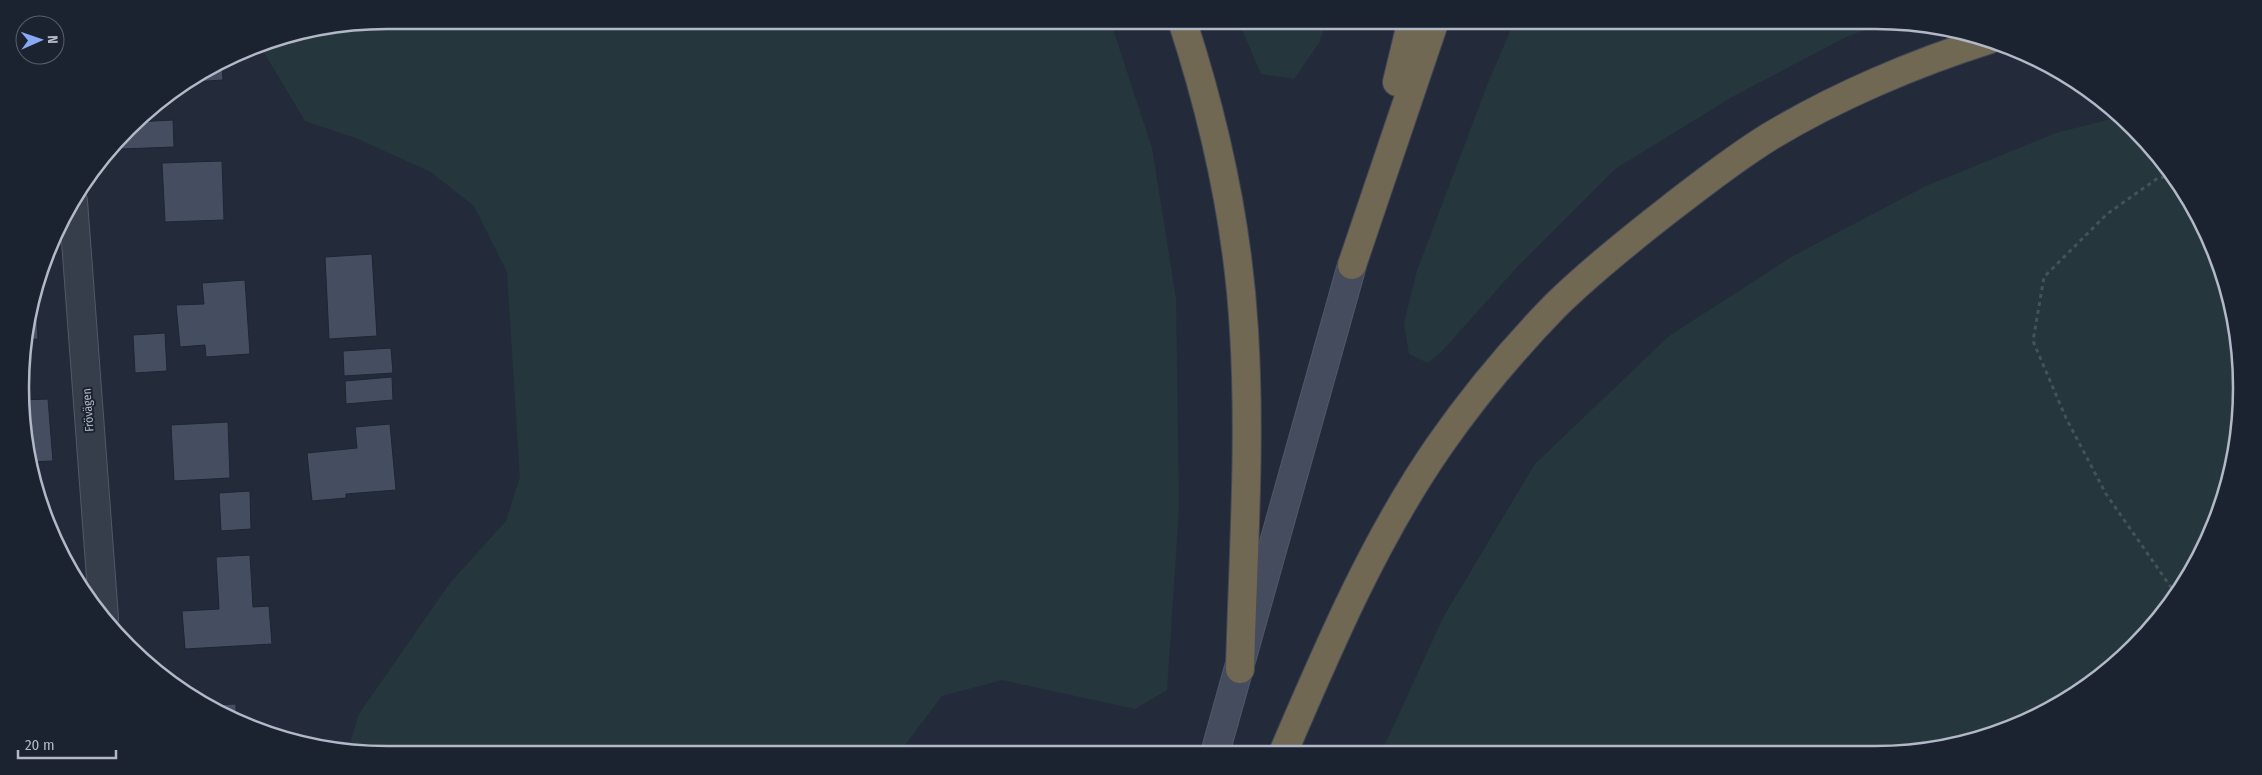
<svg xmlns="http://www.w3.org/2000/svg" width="2262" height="775" viewBox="0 0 2262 775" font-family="'Fira Sans Condensed',sans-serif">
<rect width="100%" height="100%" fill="#232b3b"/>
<g fill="#25373c">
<polygon points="388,20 1110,20 1152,148 1176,299 1179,508 1167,690 1135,709 1002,680 942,696 898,754 388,755 348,750 359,714 450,583 506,521 520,477 507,272 474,206 431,172 356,138 305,121 259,44 316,27"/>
<polygon points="1238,20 1327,20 1319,43 1294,79 1261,74"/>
<polygon points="1515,20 1874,20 1889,22 1848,36 1732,97 1615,169 1519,265 1443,350 1428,363 1409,354 1404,323 1417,271 1488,83"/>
<polygon points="2120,117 2151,145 2193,203 2222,269 2239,339 2241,411 2230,482 2193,571 2117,664 2037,717 1923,752 1381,753 1444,616 1535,464 1669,336 1793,256 1926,186 2056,133"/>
</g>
<g fill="#444e60" stroke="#1e2532">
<polygon points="222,63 223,80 192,82"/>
<polygon points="173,120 174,147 120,149 120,138 135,122"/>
<polygon points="222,161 224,220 165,222 162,163"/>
<polygon points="372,254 377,336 329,339 325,257"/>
<polygon points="245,280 250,354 206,357 205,345 180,347 176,305 204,304 202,283"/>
<polygon points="36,297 38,339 23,340"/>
<polygon points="165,333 167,371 135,373 133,335"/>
<polygon points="391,348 393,373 344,376 343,351"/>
<polygon points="392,377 393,400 346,404 345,381"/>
<polygon points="48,399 53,461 29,462 21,411 21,400"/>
<polygon points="228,422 230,478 174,481 171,425"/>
<polygon points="390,424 396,490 346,494 346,498 312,501 307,453 357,448 355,427"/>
<polygon points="29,462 33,462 35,488 32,482"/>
<polygon points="250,491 251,529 221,531 219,493"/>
<polygon points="250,555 253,607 269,606 272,644 185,649 182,611 219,609 216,557"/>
<polygon points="236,704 236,717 211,705"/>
</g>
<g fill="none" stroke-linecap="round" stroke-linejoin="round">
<g stroke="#525866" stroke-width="30">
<polyline id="street" points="73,201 104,618"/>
</g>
<g stroke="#525866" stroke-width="30">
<polyline id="secondary" points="1215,753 1352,265"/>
</g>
<g stroke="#424856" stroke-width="30">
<g id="highway">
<path d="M1182 20C1215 121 1238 225 1244 331 1251 443 1243 556 1240 669"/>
<polyline points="1397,82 1412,20"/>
<polyline points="1352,265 1435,20"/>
<path d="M1283 753C1328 648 1374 540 1439 446 1473 397 1514 348 1556 305 1592 270 1632 238 1672 207 1703 183 1735 158 1769 137 1835 97 1915 63 1988 40"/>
</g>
</g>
<polyline stroke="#435459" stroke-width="3" stroke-dasharray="4 4" stroke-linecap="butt" points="2173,176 2158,178 2107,214 2044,277 2033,341 2066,418 2106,494 2175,593"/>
<use href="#street" stroke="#373e4b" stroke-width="28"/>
<use href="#secondary" stroke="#454c5e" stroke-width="28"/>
<use href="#highway" stroke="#716854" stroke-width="28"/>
</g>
<g text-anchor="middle" stroke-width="4" stroke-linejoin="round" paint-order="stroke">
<g font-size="12" fill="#b2b8c7" stroke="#1c2330">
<text transform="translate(88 410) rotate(-94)" y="4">Frövägen</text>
</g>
</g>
<path d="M0 0H2262V775H0ZM387 29H1875A358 358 0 0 1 2233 387V388A358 358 0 0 1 1875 746H387A358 358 0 0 1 29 388V387A358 358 0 0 1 387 29Z" fill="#1c2330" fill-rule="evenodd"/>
<path fill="none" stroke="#b2b8c7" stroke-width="2.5" d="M387 29H1875A358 358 0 0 1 2233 387V388A358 358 0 0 1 1875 746H387A358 358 0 0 1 29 388V387A358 358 0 0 1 387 29Z"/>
<g transform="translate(40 40) rotate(88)"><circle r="24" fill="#1c2330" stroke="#585f6c"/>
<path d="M0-4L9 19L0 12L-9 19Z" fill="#8aa9f4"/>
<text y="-8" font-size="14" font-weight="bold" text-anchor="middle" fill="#b2b8c7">N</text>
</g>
<path d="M18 750v8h98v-8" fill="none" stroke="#b2b8c7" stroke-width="2.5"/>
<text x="25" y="750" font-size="15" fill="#b2b8c7" stroke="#1c2330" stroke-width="4" paint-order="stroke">20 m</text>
</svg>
